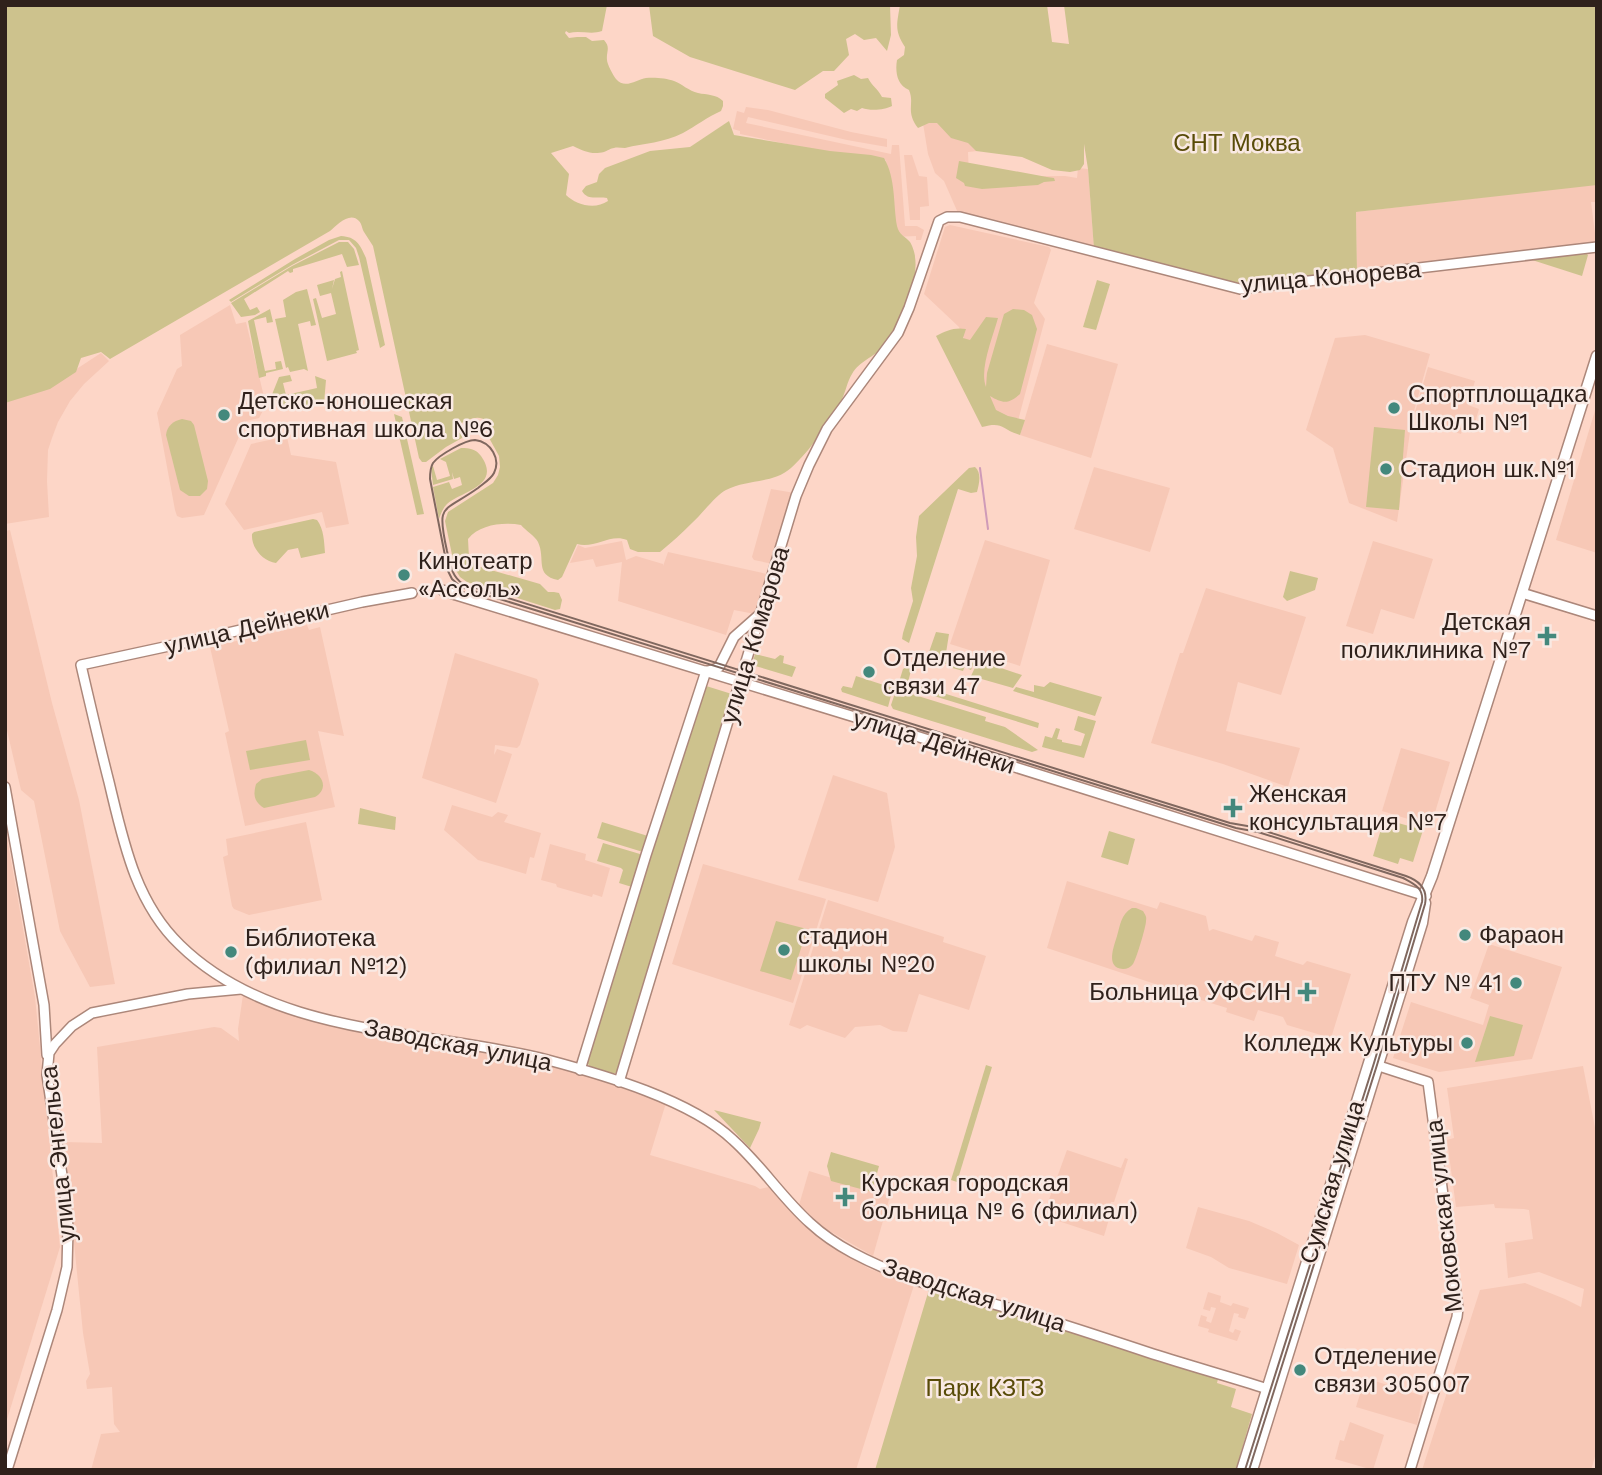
<svg xmlns="http://www.w3.org/2000/svg" width="1602" height="1475" viewBox="0 0 1602 1475" font-family="'Work Sans',sans-serif">
<rect width="100%" height="100%" fill="#fdd6c7"/>
<g fill="#f7c8b6">
<polygon points="920,105 987,150 968,152 969,177 1065,176 1077,178 1078,168 1088,169 1094,249 958,213 944,181 935,173 928,154"/>
<polygon points="746,107 768,110 851,132 887,139 887,147 847,140 748,117 746,123 891,154 892,145 899,145 905,226 917,226 924,230 921,240 916,240 916,236 894,237 890,213 886,160 853,158 740,134 740,131 733,129 737,111 744,113"/>
<polygon points="904,155 912,155 919,176 927,177 929,206 920,207 920,220 910,220"/>
<polygon points="1589,185 1597,185 1597,202 1591,202 1596,241 1592,245 1357,273 1356,212"/>
<polygon points="950,225 1049,247 1051,250 1034,303 1045,319 1015,432 997,418 959,327 924,294 945,227"/>
<polygon points="230,305 236,324 246,322 266,405 259,418 246,421 204,515 182,518 177,516 175,510 157,413 177,369 182,366 180,335"/>
<polygon points="1365,335 1430,354 1412,418 1397,522 1349,503 1333,448 1306,430 1335,338"/>
<polygon points="1047,344 1118,364 1091,458 1020,435"/>
<polygon points="101,353 109,361 84,384 70,401 58,422 52,438 48,450 47,481 49,517 5,524 5,402 46,389"/>
<polygon points="1428,367 1475,381 1468,405 1479,409 1472,433 1462,430 1461,434 1413,419"/>
<polygon points="1597,404 1597,553 1556,540"/>
<polygon points="283,437 287,437 291,455 336,462 349,524 326,528 322,512 244,530 225,504 251,444"/>
<polygon points="1094,467 1170,488 1150,552 1074,529"/>
<polygon points="771,489 795,493 773,564 754,560 752,557"/>
<polygon points="10,530 52,703 79,800 115,984 90,987 60,931 34,801 21,790 5,722 5,531"/>
<polygon points="985,540 1050,560 1020,666 950,644"/>
<polygon points="622,541 626,560 636,556 663,564 663,566 668,552 767,574 755,614 734,610 726,635 618,601 622,562 596,567 593,559 570,563 578,545 585,548"/>
<polygon points="1373,541 1433,559 1414,619 1381,609 1373,634 1346,626"/>
<polygon points="1206,588 1306,617 1281,695 1238,682 1226,731 1300,748 1288,787 1223,764 1151,743 1180,653 1183,653"/>
<polygon points="307,625 309,630 320,627 344,736 318,731 335,807 245,826 225,733 229,731 210,647"/>
<polygon points="455,653 537,679 539,684 520,745 517,748 495,745 494,755 497,749 512,754 496,803 422,778"/>
<polygon points="1401,748 1450,762 1431,826 1382,811"/>
<polygon points="833,775 887,793 895,847 878,902 798,880"/>
<polygon points="452,805 492,817 498,812 508,815 504,822 541,833 534,858 530,857 526,874 478,860 444,830"/>
<polygon points="306,822 322,900 249,915 234,909 232,906 223,857 228,855 226,839"/>
<polygon points="5,826 35,997 60,1247 5,1426"/>
<polygon points="550,844 586,854 585,860 610,868 602,897 593,894 592,897 557,887 556,884 541,880"/>
<polygon points="703,864 826,899 793,1003 672,964"/>
<polygon points="1067,881 1157,909 1160,902 1206,916 1209,931 1213,929 1252,941 1255,935 1279,942 1275,956 1303,965 1307,961 1351,974 1331,1038 1287,1025 1283,1017 1258,1010 1254,1021 1226,1012 1227,1008 1188,996 1191,986 1176,991 1047,948"/>
<polygon points="828,900 944,937 943,942 986,956 969,1010 919,994 907,1032 893,1031 880,1025 855,1027 845,1038 807,1025 800,1029 789,1025"/>
<polygon points="1489,944 1562,967 1532,1059 1439,1072 1393,1058 1411,1002 1483,1025 1489,1005 1470,998"/>
<polygon points="243,995 333,1026 557,1066 666,1103 650,1155 755,1186 760,1189 769,1187 813,1233 856,1261 870,1269 914,1285 856,1470 91,1470 101,1434 120,1432 114,1424 112,1387 87,1389 86,1381 90,1374 83,1333 64,1142 102,1143 97,1047 214,1027 221,1028 239,1041 238,1029"/>
<polygon points="1583,1066 1597,1138 1597,1450 1591,1470 1422,1470 1480,1290 1525,1283 1565,1299 1581,1307 1584,1289 1539,1272 1508,1278 1505,1243 1533,1239 1529,1210 1524,1209 1495,1208 1494,1204 1456,1207 1447,1140 1454,1138 1447,1088"/>
<polygon points="1067,1150 1121,1168 1125,1158 1128,1159 1114,1202 1111,1202 1109,1208 1112,1209 1104,1236 1043,1216"/>
<polygon points="809,1171 890,1196 873,1256 826,1229 799,1205"/>
<polygon points="1198,1207 1249,1221 1277,1233 1299,1245 1287,1284 1229,1268 1211,1257 1186,1248"/>
<polygon points="1208,1292 1221,1296 1220,1302 1231,1306 1233,1303 1249,1308 1245,1319 1238,1317 1239,1314 1234,1313 1229,1331 1233,1333 1235,1329 1241,1331 1237,1341 1208,1332 1209,1329 1198,1326 1201,1315 1207,1317 1206,1321 1211,1323 1216,1308 1211,1307 1210,1311 1203,1309"/>
<polygon points="1365,1378 1423,1396 1417,1425 1356,1407"/>
<polygon points="1350,1422 1384,1435 1373,1470 1335,1459 1340,1440 1344,1441"/>
</g>
<g fill="#cdc28d">
<path d="M5 5H607L602 31C591 35 580 30 569 33L566 31 565 33 569 38 577 37H586L592 41 604 40C611 48 606 51 607 60 607 64 613 75 616 79 625 90 637 79 646 78 653 77 667 78 674 81 682 84 689 91 698 93 707 95 716 94 723 101V106L721 111C707 117 696 126 683 133 664 143 644 143 625 148 621 148 617 147 614 148 611 148 607 151 604 152 591 155 584 151 573 146L551 153 569 174 566 195C576 205 595 210 608 201L607 198C596 196 588 201 582 191L586 186 597 182 599 174 605 168 650 151 690 147 729 121 734 135 830 151 871 155 884 158C896 179 893 203 897 226 899 235 905 236 910 242 912 245 915 253 915 257 919 282 900 328 883 346 874 358 860 360 852 374 847 382 846 391 842 399 833 419 808 453 791 468 773 484 747 479 726 490 717 494 701 515 692 523 682 533 671 543 660 552H638L630 549 627 540C610 533 595 549 577 544L562 577 558 580C534 575 546 559 538 542 535 536 526 531 521 525 504 522 480 524 468 539L469 558 477 566 540 584 548 592H554L559 593 562 600 560 609 555 610 467 582 460 577 455 569 445 521 448 512 493 483 498 475 500 467 499 456 488 436V422C479 414 469 419 460 424L465 434 462 438 446 447 426 462H422L419 458 373 246C370 241 367 237 364 232 362 229 362 224 359 221 350 211 337 225 330 231L110 359 101 352 81 358 76 372 50 389 5 403Z"/>
<polygon points="649,5 890,5 891,35 887,51 876,38 864,40 855,34 846,39 849,55 834,71 823,71 795,90 690,57 653,36"/>
<path d="M900 5H1047L1052 42 1069 44 1064 5H1597V185L1356 212 1357 273 1250 284 1230 282 1094 249 1088 169 1084 144V164L1080 170 1070 172 1052 170 1022 157 976 151 968 143 951 138 937 123H929L918 128C905 111 915 104 909 90 897 85 895 72 897 60L904 55 905 47C894 30 897 24 900 5Z"/>
<path d="M854 75 861 79 868 78C872 86 878 89 882 97L891 98 892 106C885 110 870 111 862 108L857 111 851 109 844 113 825 98V94L838 85 837 81Z"/>
<polygon points="959,161 1047,177 1054,178 1055,181 1044,182 1038,185 982,189 965,186 964,183 956,178"/>
<path d="M341 236C357 237 360 245 366 258L385 345 380 348 359 257 356 248 349 240H339L292 265 231 302 229 300 295 259 329 240Z"/>
<polygon points="339,242 348,242 354,249 359,265 347,267 342,254 293,269 293,272 290,273 288,271 244,299 250,310 257,307 260,312 255,315 241,317 231,303 292,266"/>
<polygon points="1587,254 1588,255 1582,276 1529,259"/>
<polygon points="342,271 359,350 356,351 357,353 327,361 313,299 316,298 322,318 336,314 331,293 320,296 317,285 334,280 332,289 335,279 341,277 340,272"/>
<polygon points="1097,280 1110,284 1096,330 1083,327"/>
<polygon points="307,289 316,325 311,326 310,321 298,324 308,371 304,369 290,372 288,367 286,368 275,319 286,317 283,300 296,292"/>
<polygon points="270,309 273,322 267,323 266,317 254,320 265,371 276,369 275,362 281,361 283,369 266,373 266,376 259,378 248,321"/>
<path d="M1013 309 1024 310 1032 315 1037 329 1020 394C1008 405 1002 403 990 396L996 410 1008 416 1025 420 1020 435C1001 429 1003 421 982 427L936 336C946 331 954 327 966 329L963 338 970 340 986 317 998 318C993 337 979 369 986 387L987 373 1004 314Z"/>
<path d="M290 375 292 381 283 383 286 395 317 388 315 376 326 380 324 403C302 408 290 412 271 397L279 377Z"/>
<polygon points="394,414 402,417 424,514 417,515"/>
<path d="M182 419 191 421 194 425 208 481 207 489 200 496H189L180 490 166 435C167 426 173 421 182 419Z"/>
<polygon points="1374,427 1405,430 1399,510 1366,507"/>
<path d="M461 448C470 448 476 449 481 456 502 486 462 491 447 504 443 508 441 513 439 519L433 487 449 482 452 489 462 485 460 477 454 479 452 472 453 479 433 485 431 468 433 466 437 480 450 476 446 462 440 459Z"/>
<path d="M975 467C982 473 979 484 977 492L971 493 958 489 909 643 902 639 903 633 913 601 911 588 917 556 916 537 919 516 969 468Z"/>
<path d="M313 519 317 520C324 529 324 542 325 553L301 558 298 548 288 550 276 563C263 561 251 548 252 534L254 532Z"/>
<polygon points="1290,571 1318,578 1315,590 1287,601 1283,597"/>
<polygon points="936,632 949,634 946,653 976,657 971,670 967,668 965,666 963,671 949,667 949,664 935,664 935,654 929,652"/>
<polygon points="755,654 775,659 780,655 784,656 783,663 796,667 792,677 752,665"/>
<polygon points="979,659 1000,666 1001,668 1022,675 1013,688 971,676"/>
<polygon points="908,666 912,667 908,682 1039,723 1038,728 898,685 903,669"/>
<polygon points="856,676 893,688 888,707 842,692 841,689 843,686 852,688"/>
<polygon points="1050,682 1102,697 1095,716 1013,691 1016,687 1034,692 1034,685 1044,687"/>
<polygon points="703,685 735,695 623,1065 617,1072 611,1075 592,1070 586,1061"/>
<polygon points="896,690 897,691 896,695 904,697 905,692 986,717 985,721 1005,727 1038,750 1032,752 893,709 891,705"/>
<polygon points="1078,716 1096,721 1084,758 1042,747 1045,736 1052,738 1056,728 1060,729 1057,739 1062,740 1062,742 1081,746 1085,734 1074,730"/>
<polygon points="306,740 310,760 250,770 246,751"/>
<path d="M309 770C323 774 329 789 315 797L264 808C254 802 253 795 256 784L262 779Z"/>
<polygon points="360,808 396,817 395,830 358,824"/>
<polygon points="1384,819 1423,830 1413,862 1400,858 1398,864 1373,856"/>
<polygon points="602,822 648,836 643,852 597,838"/>
<polygon points="1109,831 1135,839 1128,865 1101,857"/>
<polygon points="603,843 640,854 642,857 632,887 619,883 623,870 621,868 597,861"/>
<path d="M1132 908H1136L1143 911C1145 915 1147 916 1146 921 1146 927 1136 960 1133 964 1131 967 1127 969 1123 969 1105 968 1114 946 1117 936 1120 926 1121 914 1132 908Z"/>
<polygon points="776,921 807,929 791,980 760,971"/>
<polygon points="1490,1016 1523,1025 1514,1056 1475,1062"/>
<polygon points="986,1065 992,1067 957,1182 951,1180"/>
<polygon points="714,1110 761,1122 759,1129 750,1148"/>
<polygon points="831,1152 879,1166 872,1192 831,1181 827,1166"/>
<polygon points="930,1286 1219,1375 1217,1383 1236,1389 1231,1407 1252,1414 1236,1470 875,1470"/>
</g>
<g fill="none" stroke-linecap="round" stroke-linejoin="round">
<polyline stroke="#cf9bb8" stroke-width="2" points="980,468 988,529"/>
<g stroke="#ac877a" stroke-width="12">
<g id="secondary">
<polyline points="442,590 456,595 884,726 1426,896"/>
<path d="M412 593 362 602 206 638 81 665C90 704 99 743 109 782 123 840 135 902 180 945 275 1038 427 1029 548 1060 604 1075 691 1100 733 1140 761 1165 782 1198 810 1223 823 1235 838 1245 853 1253 913 1285 981 1299 1045 1319 1081 1330 1117 1342 1153 1354 1191 1366 1230 1377 1268 1389"/>
<polyline points="1522,593 1597,616"/>
<polyline points="708,671 715,669 719,667 734,637 760,614"/>
<polyline points="5,787 44,1005 47,1055"/>
<polyline points="1379,1066 1428,1082 1458,1308 1457,1317 1410,1470"/>
<polyline points="580,1070 646,855 706,671"/>
<polyline points="619,1082 796,496 809,465 827,429 898,333 909,308 939,221 947,217 960,217 1240,289 1597,247"/>
<polyline points="7,1470 57,1310 67,1267 68,1229 66,1202 47,1075 49,1053 55,1044 72,1026 92,1013 188,994 241,989"/>
</g>
</g>
<g stroke="#ac877a" stroke-width="13">
<g id="primary">
<polyline points="1242,1470 1413,922 1432,876 1597,356"/>
<polyline points="1252,1470 1422,923 1425,903"/>
</g>
</g>
<use href="#secondary" stroke="#fff" stroke-width="9"/>
<use href="#primary" stroke="#fff" stroke-width="10"/>
<path stroke="#80685f" stroke-width="2" d="M1245 1470 1374 1063 1422 902C1424 888 1414 884 1403 878L1258 832 1236 828 461 587 452 579 448 571 430 479C430 473 430 468 433 463 439 455 465 440 475 440 491 442 501 459 494 473 491 479 484 483 478 488 443 513 436 502 447 551 450 563 451 576 463 584L1230 823 1253 827 1406 876C1420 881 1428 889 1425 904L1377 1065 1249 1470"/>
</g>
<g fill="#43887c" stroke="#f9e9e3" stroke-width="2.5">
<circle cx="1394" cy="408" r="7"/>
<circle cx="224" cy="415" r="7"/>
<circle cx="1386" cy="469" r="7"/>
<circle cx="404" cy="575" r="7"/>
<path d="M1543.5 625.5h7v7h7v7h-7v7h-7v-7h-7v-7h7z"/>
<circle cx="869" cy="672" r="7"/>
<path d="M1229.5 797.5h7v7h7v7h-7v7h-7v-7h-7v-7h7z"/>
<circle cx="1465" cy="935" r="7"/>
<circle cx="784" cy="950" r="7"/>
<circle cx="231" cy="952" r="7"/>
<circle cx="1516" cy="983" r="7"/>
<path d="M1303.5 981.5h7v7h7v7h-7v7h-7v-7h-7v-7h7z"/>
<circle cx="1467" cy="1043" r="7"/>
<path d="M841.5 1186.5h7v7h7v7h-7v7h-7v-7h-7v-7h7z"/>
<circle cx="1300" cy="1370" r="7"/>
</g>
<g text-anchor="middle" stroke-width="5" stroke-linejoin="round" paint-order="stroke">
<g font-size="24" fill="#584b08" stroke="#f9e9e3">
<text x="1237" y="151">СНТ Моква</text>
<text x="985" y="1396">Парк КЗТЗ</text>
</g>
<g font-size="24" fill="#2f211b" stroke="#f9e9e3">
<text transform="translate(1331 277) rotate(-5)" y="8">улица Конорева</text>
<text transform="translate(247 628) rotate(-13)" y="8">улица Дейнеки</text>
<text transform="translate(755 635) rotate(-73)" y="8">улица Комарова</text>
<text transform="translate(934 742) rotate(17)" y="8">улица Дейнеки</text>
<text transform="translate(458 1045) rotate(11)" y="8">Заводская улица</text>
<text transform="translate(58 1154) rotate(-96)" y="8">улица Энгельса</text>
<text transform="translate(1332 1182) rotate(-73)" y="8">Сумская улица</text>
<text transform="translate(1444 1216) rotate(-96)" y="8">Моковская улица</text>
<text transform="translate(974 1295) rotate(18)" y="8">Заводская улица</text>
</g>
<g font-size="24" fill="#2f211b" stroke="#f9e9e3" text-anchor="start">
<text x="1408" y="402">Спортплощадка<tspan x="1408" dy="28">Школы №1</tspan></text>
<text x="238" y="409">Детско-юношеская<tspan x="238" dy="28">спортивная школа №6</tspan></text>
<text x="1400" y="477">Стадион шк.№1</text>
<text x="418" y="569">Кинотеатр<tspan x="418" dy="28">«Ассоль»</tspan></text>
<text x="1531" y="630" text-anchor="end">Детская<tspan x="1531" dy="28">поликлиника №7</tspan></text>
<text x="883" y="666">Отделение<tspan x="883" dy="28">связи 47</tspan></text>
<text x="1249" y="802">Женская<tspan x="1249" dy="28">консультация №7</tspan></text>
<text x="1479" y="943">Фараон</text>
<text x="798" y="944">стадион<tspan x="798" dy="28">школы №20</tspan></text>
<text x="245" y="946">Библиотека<tspan x="245" dy="28">(филиал №12)</tspan></text>
<text x="1502" y="991" text-anchor="end">ПТУ № 41</text>
<text x="1291" y="1000" text-anchor="end">Больница УФСИН</text>
<text x="1453" y="1051" text-anchor="end">Колледж Культуры</text>
<text x="861" y="1191">Курская городская<tspan x="861" dy="28">больница № 6 (филиал)</tspan></text>
<text x="1314" y="1364">Отделение<tspan x="1314" dy="28">связи 305007</tspan></text>
</g>
</g>
<rect width="1602" height="1475" fill="none" stroke="#2f211b" stroke-width="14"/>
</svg>
